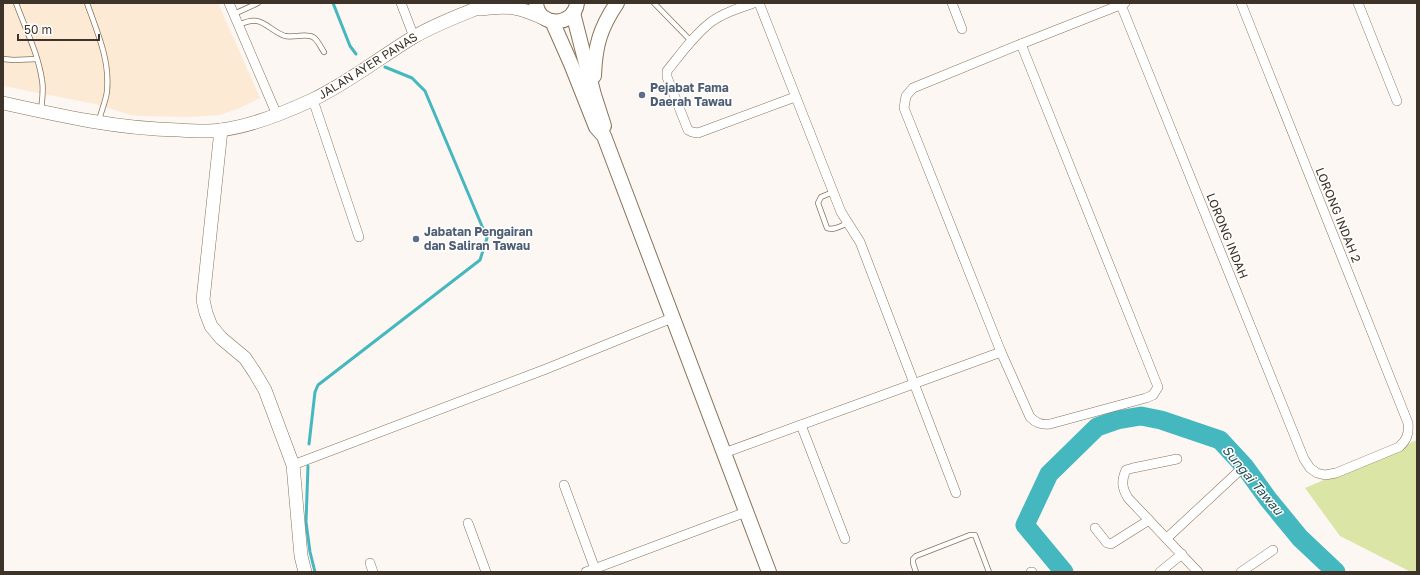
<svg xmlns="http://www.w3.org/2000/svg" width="1420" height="575" viewBox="0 0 1420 575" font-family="'Golos Text',sans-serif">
<rect width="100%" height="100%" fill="#fcf7f2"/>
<polygon fill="#fcead5" points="3,3 218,3 260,98 240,108 220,115 189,117 142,116 131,115 95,104 3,86"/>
<polygon fill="#dbe5a5" points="1417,440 1417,572 1411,572 1340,536 1305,488"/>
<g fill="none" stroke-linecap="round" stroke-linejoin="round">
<g stroke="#45b8bf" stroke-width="3">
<polyline points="333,3 350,46 356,54"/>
<polyline points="309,444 315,392 318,385 480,260 487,238 425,91 412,78 385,67"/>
<polyline points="308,466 306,522 310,552 315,572"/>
</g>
<polyline stroke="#45b8bf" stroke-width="19" points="1064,572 1025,525 1049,474 1097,427 1117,420 1141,416 1161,420 1220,440 1245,467 1268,499 1300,538 1336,572"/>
<g stroke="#897359" stroke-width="6">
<g id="lane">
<path d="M16 3C25 28 38 53 42 80 44 90 42 100 41 111"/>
<path d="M87 3C97 32 110 59 107 91 106 101 101 111 99 121"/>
<polyline points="654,3 691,41"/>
<polyline points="234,14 258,3"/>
<path d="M239 25C245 22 251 20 257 21 265 22 275 33 285 36 294 38 305 33 313 37 318 40 321 48 324 52"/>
<polyline points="3,59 14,60 37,59"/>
<path d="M833 192 821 197 818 203 827 228C834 231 842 225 848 223"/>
<polyline points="916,572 913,563 913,559 916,556 970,535 975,535 989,572"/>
</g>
</g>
<g stroke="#897359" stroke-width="10">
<g id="street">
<polyline points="229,3 277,115"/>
<polyline points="401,3 414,37"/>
<path d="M754 3C739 8 723 13 711 22 694 35 680 55 667 71V77L688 130 692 132 698 133 795 97"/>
<polyline points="759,3 841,212 860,242 956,493"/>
<polyline points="952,3 962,29"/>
<polyline points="1358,3 1397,101"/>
<path d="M1121 5 1304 459 1310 468 1317 473 1325 475 1336 473 1399 447C1407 440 1409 434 1408 423L1241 3"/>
<path d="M1021 44 1158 387 1153 395 1146 398 1050 424C1041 425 1036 423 1030 417L1001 352 904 108 906 96 913 88Z"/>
<polyline points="1021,44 1125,3"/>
<polyline points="313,100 359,237"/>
<polyline points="801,425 845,539"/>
<polyline points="724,453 1001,352"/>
<path d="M1177 459 1133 468 1126 470C1121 481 1122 488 1128 498L1198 572"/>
<polyline points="293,465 546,369 672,318"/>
<polyline points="564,485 595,569"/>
<polyline points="468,523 486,572"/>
<polyline points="1095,528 1107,543 1111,544 1149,520"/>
<polyline points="1167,538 1238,472"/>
<polyline points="370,563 373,572"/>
<polyline points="586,572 746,512"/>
<polyline points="1031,572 1032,572"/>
<polyline points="1160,572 1182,554"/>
<polyline points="1241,572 1273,550"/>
</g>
</g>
<g stroke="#897359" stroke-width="14">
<g id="secondary">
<path d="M481 9C509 5 520 7 545 19"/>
<path d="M3 103C61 116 119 129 179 130 193 131 207 132 221 130 252 126 284 113 312 100 348 83 379 58 412 38 437 23 464 14 490 3"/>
<polyline points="221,130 203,300 206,313 211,326 221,338 245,358 255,373 265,390 293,465 301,556 305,572"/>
</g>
</g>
<g stroke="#897359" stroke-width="16">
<g id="primary">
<path d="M536 3C538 28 574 27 577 3"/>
<polyline points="573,13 594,95 604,126"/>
<polyline points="552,21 571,64 596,127 604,136 769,572"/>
<path d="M594 76C595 46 600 28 617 3"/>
</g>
</g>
<use href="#lane" stroke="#fff" stroke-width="4.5"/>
<use href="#street" stroke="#fff" stroke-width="9"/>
<use href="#secondary" stroke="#fff" stroke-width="13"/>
<use href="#primary" stroke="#fff" stroke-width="14"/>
</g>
<g fill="#5c6f8a" stroke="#fff" stroke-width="1.5">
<circle cx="642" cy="95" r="4"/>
<circle cx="416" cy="239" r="4"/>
</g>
<g text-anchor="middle" stroke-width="3" stroke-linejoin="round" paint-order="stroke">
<g font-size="12" fill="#3d3328" stroke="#fff">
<text transform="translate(368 66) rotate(-32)" y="4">JALAN AYER PANAS</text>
<text transform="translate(1338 215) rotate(68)" y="4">LORONG INDAH 2</text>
<text transform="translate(1227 236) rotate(68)" y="4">LORONG INDAH</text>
</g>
<g font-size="12" font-weight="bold" fill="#4e5e75" stroke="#fff" text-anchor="start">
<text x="650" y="92">Pejabat Fama<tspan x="650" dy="14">Daerah Tawau</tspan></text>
<text x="424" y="236">Jabatan Pengairan<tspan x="424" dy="14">dan Saliran Tawau</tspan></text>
</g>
<g font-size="13" font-style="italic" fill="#1e4f52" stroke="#fff">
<text transform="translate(1253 480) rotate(50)" y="5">Sungai Tawau</text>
</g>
</g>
<rect width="1420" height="575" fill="none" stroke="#3d3328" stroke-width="8"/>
<path d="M18 34v6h81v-6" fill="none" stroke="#3d3328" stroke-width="2"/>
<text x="24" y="34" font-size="12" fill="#3d3328" stroke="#ffffff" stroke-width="3" paint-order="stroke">50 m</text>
</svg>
